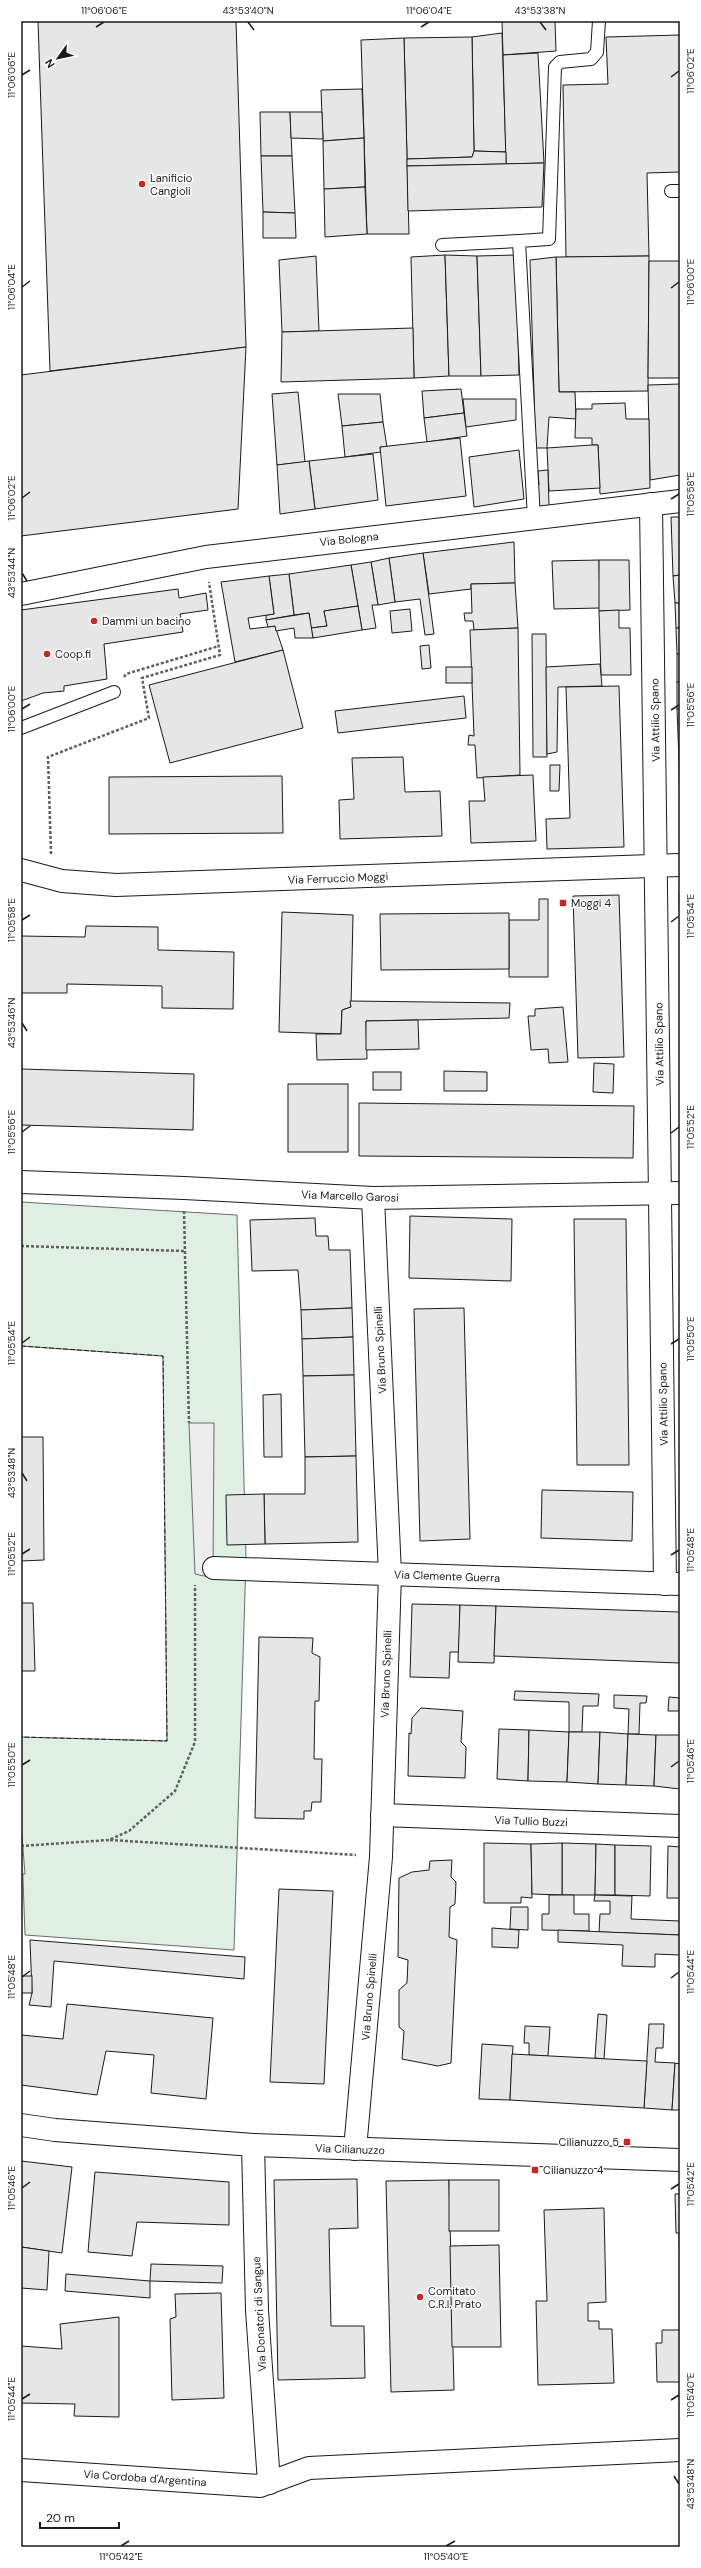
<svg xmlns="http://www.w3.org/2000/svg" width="701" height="2568" viewBox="0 0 701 2568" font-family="'DM Sans',sans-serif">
<rect width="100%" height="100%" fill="#fff"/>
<polygon fill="#e0efe3" stroke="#6a6a6a" points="21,1202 237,1215 246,1559 234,1950 25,1935 21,1823 21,1737 167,1741 163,1356 21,1346"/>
<g fill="#ededed" stroke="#6a6a6a">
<polygon points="189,1423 214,1423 213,1578 195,1574"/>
<polygon points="21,1823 25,1874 21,1874"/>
</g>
<g fill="#e6e6e6" stroke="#1a1a1a">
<polygon points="38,21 236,21 246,347 50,371"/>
<polygon points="502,21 555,21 556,51 503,55"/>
<polygon points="502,33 506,152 474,151 472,37"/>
<polygon points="680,35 680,172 647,173 649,256 566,257 563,85 608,84 606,37"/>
<polygon points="472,37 474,151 472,157 407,159 404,38"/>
<polygon points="404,38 409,234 367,234 361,40"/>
<polygon points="538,53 544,163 506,164 503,55"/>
<polygon points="362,89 364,138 323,141 321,90"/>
<polygon points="260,112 290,112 292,156 261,156"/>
<polygon points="290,112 322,112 323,139 291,138"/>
<polygon points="364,138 365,187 324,189 323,141"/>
<polygon points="474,151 506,152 506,164 407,166 407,159 472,157"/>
<polygon points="261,156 292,156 295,213 263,212"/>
<polygon points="544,163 542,207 408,211 407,166"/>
<polygon points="365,187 367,234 325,237 324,189"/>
<polygon points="263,212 295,213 296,238 263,238"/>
<polygon points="445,255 449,376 414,378 411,257"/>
<polygon points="445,255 477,256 481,376 449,376"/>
<polygon points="516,255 519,375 481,376 477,256"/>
<polygon points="316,256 319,331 282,332 279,260"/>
<polygon points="649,256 648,391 559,392 556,257"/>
<polygon points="556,257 559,392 575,392 576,419 549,417 547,448 532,448 531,428 535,428 530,260"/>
<polygon points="649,261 680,261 680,378 648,378"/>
<polygon points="413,328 414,378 281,382 282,332"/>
<polygon points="246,347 238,509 21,536 21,375"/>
<polygon points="680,384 680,475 650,480 648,385"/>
<polygon points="461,389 464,413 424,418 422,391"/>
<polygon points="298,392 305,462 277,465 272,394"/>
<polygon points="338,394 380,394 383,422 342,426"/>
<polygon points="463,399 516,399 516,420 466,427"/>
<polygon points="625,403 626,419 649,419 650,488 600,494 598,445 592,445 592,438 575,438 576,409 592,409 592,404"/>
<polygon points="464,413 467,436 427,442 424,418"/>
<polygon points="383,422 387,447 380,447 381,452 345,457 342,426"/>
<polygon points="460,438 466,496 386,506 380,447"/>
<polygon points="592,445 598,445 600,488 549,491 547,448"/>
<polygon points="519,450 524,499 474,507 469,457"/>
<polygon points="373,454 378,500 315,509 309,461"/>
<polygon points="309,461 315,509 280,514 277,465"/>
<polygon points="548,470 549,506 537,507 535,485 539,485 538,471"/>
<polygon points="671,517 680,517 680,575 673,576"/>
<polygon points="514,542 515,583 471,584 471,589 429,594 423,553"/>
<polygon points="423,553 434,634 425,635 420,599 395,602 389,558"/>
<polygon points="389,558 395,602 378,605 371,562"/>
<polygon points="599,560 600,608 554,609 552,561"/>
<polygon points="599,560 629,560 630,610 599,611"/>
<polygon points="371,562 378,605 372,605 376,628 362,630 351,565"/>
<polygon points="351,565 358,606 324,611 327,626 311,628 309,613 294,615 289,574"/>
<polygon points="289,574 294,615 266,620 266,615 274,614 269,576"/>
<polygon points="680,575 680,603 675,603 673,576"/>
<polygon points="269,576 274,614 248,618 250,629 275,626 283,650 235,662 221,582"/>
<polygon points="515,583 518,628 474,630 473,621 465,621 464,613 472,613 471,584"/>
<polygon points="178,589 179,598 206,593 208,610 180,614 183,632 104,644 107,679 64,686 64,691 43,693 21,701 21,610"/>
<polygon points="675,603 680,603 680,628 676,628"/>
<polygon points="358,606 362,630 313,638 311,628 327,626 324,611"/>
<polygon points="410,609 412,631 392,633 390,611"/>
<polygon points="619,610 619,628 630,628 631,675 601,675 599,611"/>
<polygon points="309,613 313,638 295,638 294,628 276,631 275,626 268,627 266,620"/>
<polygon points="518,628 520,775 477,778 475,745 468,745 469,735 474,736 470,630"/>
<polygon points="676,628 680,628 680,654 677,654"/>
<polygon points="532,634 546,634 547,757 533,757"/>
<polygon points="429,645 431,668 422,669 420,646"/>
<polygon points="283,650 303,728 170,763 149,685"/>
<rect x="677" y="654" width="3" height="28"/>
<polygon points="600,664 602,686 558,687 557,752 547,754 546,667"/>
<rect x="446" y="667" width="26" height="16"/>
<rect x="677" y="682" width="3" height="27"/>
<polygon points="619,686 624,847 547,849 546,819 570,818 566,687"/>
<polygon points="464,696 466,718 338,733 335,711"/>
<polygon points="677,709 680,709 680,734 678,734"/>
<polygon points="678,734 680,734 680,762 679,762"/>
<polygon points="403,757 405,792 440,791 442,836 340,839 339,800 354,799 352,758"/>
<polygon points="679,762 680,762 680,836"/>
<polygon points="550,765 560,765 559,791 550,791"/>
<polygon points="533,775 536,841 471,843 469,801 485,801 483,777"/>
<polygon points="282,776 283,833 109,834 109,777"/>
<polygon points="679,893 680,893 680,943"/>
<polygon points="619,895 624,1057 578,1058 573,896"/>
<polygon points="539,899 548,899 548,977 509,977 509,920 539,920"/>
<polygon points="282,912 353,915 351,1007 342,1010 341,1034 279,1032"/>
<polygon points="509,913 509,969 381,970 380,914"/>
<polygon points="86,926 158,927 158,950 234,952 233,1009 162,1008 162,986 67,984 67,993 21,993 21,936 85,937"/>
<polygon points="350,1001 510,1003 509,1018 366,1021 367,1059 317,1060 316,1034 341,1034 342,1010 351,1007"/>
<polygon points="563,1007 568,1062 549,1063 548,1049 531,1050 528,1016 535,1016 535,1009"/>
<polygon points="418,1020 419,1049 366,1050 366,1021"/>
<polygon points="594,1063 614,1064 613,1093 593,1092"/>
<polygon points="21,1069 194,1074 193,1130 21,1125"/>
<polygon points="444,1071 487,1072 487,1091 444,1091"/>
<rect x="373" y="1072" width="28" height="18"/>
<rect x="288" y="1084" width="60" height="68"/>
<polygon points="359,1103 634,1106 633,1158 359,1156"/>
<polygon points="410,1216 512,1219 511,1281 409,1278"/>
<polygon points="315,1218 316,1236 328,1236 329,1250 350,1250 352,1308 301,1310 298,1270 252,1271 250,1220"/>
<polygon points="574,1219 626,1219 629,1465 577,1465"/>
<polygon points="352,1308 353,1337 302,1339 301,1310"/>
<polygon points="464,1308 470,1539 420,1541 414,1309"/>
<polygon points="353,1337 354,1375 303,1376 302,1339"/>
<polygon points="354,1375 356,1456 305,1457 303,1376"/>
<polygon points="281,1394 282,1457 264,1457 263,1395"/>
<polygon points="21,1437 43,1437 44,1560 21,1561"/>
<polygon points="356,1456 358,1542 265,1544 264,1494 305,1494 305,1457"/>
<polygon points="542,1490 633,1492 632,1541 541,1538"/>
<polygon points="264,1494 265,1544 227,1545 226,1495"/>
<polygon points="21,1603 33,1603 35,1671 21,1671"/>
<polygon points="412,1604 460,1605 459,1652 450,1652 449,1678 410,1677"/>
<polygon points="460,1605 496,1606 494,1663 458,1662"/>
<polygon points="496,1606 680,1612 680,1663 494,1656"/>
<polygon points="259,1637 313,1638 312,1653 320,1657 319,1701 315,1701 314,1759 322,1759 321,1802 312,1802 311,1811 304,1811 304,1819 255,1818"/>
<polygon points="515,1691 599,1694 598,1706 583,1706 582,1732 569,1732 569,1702 514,1700"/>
<polygon points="614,1695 647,1696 646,1703 640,1703 639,1734 628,1734 629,1709 614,1708"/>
<polygon points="669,1697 680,1698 680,1711 668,1711"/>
<polygon points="421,1708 463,1711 461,1742 466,1747 465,1778 408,1776 409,1733 411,1734 412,1718"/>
<polygon points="499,1729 529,1730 528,1781 497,1779"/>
<polygon points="529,1730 569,1732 567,1782 528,1781"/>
<polygon points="569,1732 600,1732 598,1784 567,1782"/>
<polygon points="600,1732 628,1734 626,1785 598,1784"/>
<polygon points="628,1734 656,1735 654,1786 626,1785"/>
<polygon points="656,1735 680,1735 680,1789 654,1786"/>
<polygon points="484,1843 531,1844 532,1898 521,1897 521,1903 484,1903"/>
<polygon points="562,1843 596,1844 595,1895 562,1895"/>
<polygon points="562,1843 562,1895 532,1894 531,1844"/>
<polygon points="596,1844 615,1845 615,1895 595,1895"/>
<polygon points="615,1845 651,1846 650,1896 615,1895"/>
<polygon points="668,1846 680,1847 680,1898 667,1898"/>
<polygon points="452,1860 451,1877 456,1882 455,1904 450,1907 449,1937 457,1940 451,2063 438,2066 402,2059 404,2031 399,2027 399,1990 407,1983 408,1960 398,1957 399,1878 412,1872 429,1870 430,1861"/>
<polygon points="279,1889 333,1891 324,2084 270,2082"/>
<polygon points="549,1895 574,1895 574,1914 589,1914 589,1931 542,1930 542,1914 549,1914"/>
<polygon points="595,1895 632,1896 631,1919 680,1921 680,1935 599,1932 600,1914 610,1914 610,1901 594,1901"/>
<polygon points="511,1907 528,1907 528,1930 510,1929"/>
<polygon points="492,1928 519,1930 518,1948 492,1947"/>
<polygon points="558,1930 680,1935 680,1955 655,1954 655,1967 622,1966 623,1945 558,1942"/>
<polygon points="30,1940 245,1957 244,1979 54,1961 51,2007 29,2005 32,1993"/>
<rect x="21" y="1976" width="11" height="17"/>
<polygon points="67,2004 213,2018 206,2099 151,2093 154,2055 106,2051 97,2095 21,2085 21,2035 63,2039"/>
<polygon points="598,2014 607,2015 604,2059 595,2058"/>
<polygon points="649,2024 664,2024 663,2048 656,2048 655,2062 675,2063 672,2110 644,2108"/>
<polygon points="525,2026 550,2027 548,2056 529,2055 529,2043 524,2043"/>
<polygon points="482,2044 513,2046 510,2100 479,2099"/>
<polygon points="512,2054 647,2061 644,2108 510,2100"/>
<polygon points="675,2063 680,2064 680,2110 672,2110"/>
<polygon points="21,2161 72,2167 62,2253 21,2247"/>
<polygon points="95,2172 229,2182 229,2225 137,2222 132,2256 88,2252"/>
<polygon points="357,2179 358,2228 329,2229 331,2326 364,2326 365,2378 278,2380 274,2180"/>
<polygon points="449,2180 454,2390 391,2392 386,2181"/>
<rect x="449" y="2180" width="50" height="51"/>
<polygon points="675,2194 680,2194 680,2273 679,2233 676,2233"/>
<polygon points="604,2208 606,2302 588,2303 588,2321 599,2321 599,2329 612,2329 614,2383 538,2385 536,2301 547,2301 544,2210"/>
<polygon points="499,2245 501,2347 452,2347 450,2246"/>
<polygon points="21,2247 49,2251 47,2290 21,2288"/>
<polygon points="151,2264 223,2266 222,2283 150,2281"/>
<polygon points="66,2274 150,2281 150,2298 65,2291"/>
<polygon points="221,2293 224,2398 172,2400 170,2319 176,2317 175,2294"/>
<polygon points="119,2317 119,2417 74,2416 75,2404 21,2403 21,2346 62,2349 60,2324"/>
<polygon points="662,2330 680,2330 680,2382 657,2382 656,2343 662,2343"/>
</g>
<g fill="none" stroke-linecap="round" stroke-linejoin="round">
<g stroke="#1a1a1a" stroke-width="14">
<g id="service">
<polyline points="671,191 680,191"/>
<polyline points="442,245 519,241"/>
<polyline points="534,519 519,241 549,239 555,67 560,62 591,59 597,52 599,21"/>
<polyline points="21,728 114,692"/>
</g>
</g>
<g stroke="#1a1a1a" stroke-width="24">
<g id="minor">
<polyline points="651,504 665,1584"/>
<polyline points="21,1182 184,1188 373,1198 680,1193"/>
<polyline points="214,1568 679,1584"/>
<polyline points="382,1815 680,1826"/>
<polyline points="21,2125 55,2130 253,2145 680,2160"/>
<polyline points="253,2145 257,2310 269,2483"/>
<polyline points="355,2149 381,1857 390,1574 373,1198"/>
<polyline points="21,2470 260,2486 309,2468 680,2450"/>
</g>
</g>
<g stroke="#1a1a1a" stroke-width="24">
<g id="tertiary">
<polyline points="21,594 206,557 680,501"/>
<polyline points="21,870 62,881 116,885 680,865"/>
</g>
</g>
<g stroke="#5f5f5f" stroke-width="2.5" stroke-dasharray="3 2" stroke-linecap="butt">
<polyline points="124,677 126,674 219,646"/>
<polyline points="51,854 48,757 149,718 142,678 220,655 209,582"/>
<polyline points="184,1211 189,1423"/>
<polyline points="21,1246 184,1251"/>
<polyline points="110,1840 356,1855"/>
<polyline points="21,1846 109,1840 129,1831 175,1791 195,1742 195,1585"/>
</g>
<use href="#service" stroke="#fff" stroke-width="12"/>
<use href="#minor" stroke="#fff" stroke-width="22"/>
<use href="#tertiary" stroke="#fff" stroke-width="22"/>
<polyline stroke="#1a1a1a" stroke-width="1" stroke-dasharray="5 2" stroke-linecap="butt" points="21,1346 163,1356 167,1741 21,1737"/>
</g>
<path fill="none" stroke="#1a1a1a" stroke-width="1.5" d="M248 22 254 30M540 22 546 30M96 27 104 22M421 27 429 22M22 75 30 70M671 77 679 71M22 287 30 281M671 288 679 282M22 498 30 492M671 499 679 494M22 573 27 581M22 709 30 704M671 710 679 705M22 920 30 915M671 922 679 916M22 1023 27 1031M22 1132 30 1126M671 1133 679 1127M22 1343 30 1337M671 1344 679 1339M22 1473 27 1481M22 1554 30 1549M671 1555 679 1550M22 1765 30 1760M671 1767 679 1761M22 1977 30 1971M671 1978 679 1972M22 2188 30 2182M671 2189 679 2184M22 2399 30 2394M671 2400 679 2395M674 2476 679 2484M121 2546 129 2541M446 2546 455 2541"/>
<g fill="#c62828" stroke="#fff" stroke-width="1.5">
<circle cx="142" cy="184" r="4"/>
<circle cx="94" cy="621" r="4"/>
<circle cx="47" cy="654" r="4"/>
<rect x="559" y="899" width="8" height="8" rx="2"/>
<rect x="623" y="2138" width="8" height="8" rx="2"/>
<rect x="531" y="2166" width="8" height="8" rx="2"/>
<circle cx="420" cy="2297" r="4"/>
</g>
<g text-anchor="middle" stroke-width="3" stroke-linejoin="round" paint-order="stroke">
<g font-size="11" fill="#1a1a1a" stroke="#fff" text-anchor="start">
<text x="150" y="182">Lanificio<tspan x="150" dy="13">Cangioli</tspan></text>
<text x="102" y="625">Dammi un bacino</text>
<text x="55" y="658">Coop.fi</text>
<text x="571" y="907">Moggi 4</text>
<text x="619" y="2146" text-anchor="end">Cilianuzzo 5</text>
<text x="543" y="2174">Cilianuzzo 4</text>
<text x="428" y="2295">Comitato<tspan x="428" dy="13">C.R.I. Prato</tspan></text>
</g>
<g font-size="11" fill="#1a1a1a" stroke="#fff">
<text transform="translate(349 539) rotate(-6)" y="4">Via Bologna</text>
<text transform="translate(655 720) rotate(-91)" y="4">Via Attilio Spano</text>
<text transform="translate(338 878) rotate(-2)" y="4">Via Ferruccio Moggi</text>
<text transform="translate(659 1044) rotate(-91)" y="4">Via Attilio Spano</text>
<text transform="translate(350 1196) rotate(2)" y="4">Via Marcello Garosi</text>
<text transform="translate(380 1350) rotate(-93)" y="4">Via Bruno Spinelli</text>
<text transform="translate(663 1404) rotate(-91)" y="4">Via Attilio Spano</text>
<text transform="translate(447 1576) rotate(2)" y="4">Via Clemente Guerra</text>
<text transform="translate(386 1674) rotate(-88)" y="4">Via Bruno Spinelli</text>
<text transform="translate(531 1821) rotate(2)" y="4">Via Tullio Buzzi</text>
<text transform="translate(369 1997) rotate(-85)" y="4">Via Bruno Spinelli</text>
<text transform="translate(350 2149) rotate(2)" y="4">Via Cilianuzzo</text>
<text transform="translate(259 2314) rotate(-93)" y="4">Via Donatori di Sangue</text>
<text transform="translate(145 2478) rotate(4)" y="4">Via Cordoba d'Argentina</text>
</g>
</g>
<rect width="701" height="2568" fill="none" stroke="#ffffff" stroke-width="44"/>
<g transform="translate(58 58) rotate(237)" stroke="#ffffff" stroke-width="3" paint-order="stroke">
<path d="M0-3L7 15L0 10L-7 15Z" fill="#1a1a1a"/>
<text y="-6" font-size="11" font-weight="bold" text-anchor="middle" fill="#1a1a1a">N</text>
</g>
<path d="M40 2522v6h79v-6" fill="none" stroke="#1a1a1a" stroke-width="2"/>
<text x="46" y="2522" font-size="12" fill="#1a1a1a" stroke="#ffffff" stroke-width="3" paint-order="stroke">20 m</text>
<rect x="22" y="22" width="657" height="2524" fill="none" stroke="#1a1a1a" stroke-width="1.5"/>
<g font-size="10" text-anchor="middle" fill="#1a1a1a">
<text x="104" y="14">11°06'06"E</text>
<text x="248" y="14">43°53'40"N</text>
<text x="429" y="14">11°06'04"E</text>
<text x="540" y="14">43°53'38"N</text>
<text transform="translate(690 71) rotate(-90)" y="4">11°06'02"E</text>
<text transform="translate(11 75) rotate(-90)" y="4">11°06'06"E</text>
<text transform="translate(690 282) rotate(-90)" y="4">11°06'00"E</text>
<text transform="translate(11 287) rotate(-90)" y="4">11°06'04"E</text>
<text transform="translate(690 494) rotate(-90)" y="4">11°05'58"E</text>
<text transform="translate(11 498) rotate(-90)" y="4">11°06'02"E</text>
<text transform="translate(11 573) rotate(-90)" y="4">43°53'44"N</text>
<text transform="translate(690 705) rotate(-90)" y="4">11°05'56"E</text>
<text transform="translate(11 709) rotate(-90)" y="4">11°06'00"E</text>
<text transform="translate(690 916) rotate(-90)" y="4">11°05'54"E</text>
<text transform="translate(11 920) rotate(-90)" y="4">11°05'58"E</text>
<text transform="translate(11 1023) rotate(-90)" y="4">43°53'46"N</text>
<text transform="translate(690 1127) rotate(-90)" y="4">11°05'52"E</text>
<text transform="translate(11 1132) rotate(-90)" y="4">11°05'56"E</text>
<text transform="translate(690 1339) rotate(-90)" y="4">11°05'50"E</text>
<text transform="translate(11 1343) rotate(-90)" y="4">11°05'54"E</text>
<text transform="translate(11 1473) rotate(-90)" y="4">43°53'48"N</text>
<text transform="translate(690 1550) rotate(-90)" y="4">11°05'48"E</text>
<text transform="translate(11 1554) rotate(-90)" y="4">11°05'52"E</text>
<text transform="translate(690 1761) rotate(-90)" y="4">11°05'46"E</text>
<text transform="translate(11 1765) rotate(-90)" y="4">11°05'50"E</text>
<text transform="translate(690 1972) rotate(-90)" y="4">11°05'44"E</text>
<text transform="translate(11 1977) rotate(-90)" y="4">11°05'48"E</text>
<text transform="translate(690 2184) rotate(-90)" y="4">11°05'42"E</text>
<text transform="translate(11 2188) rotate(-90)" y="4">11°05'46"E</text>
<text transform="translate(690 2395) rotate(-90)" y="4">11°05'40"E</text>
<text transform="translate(11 2399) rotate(-90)" y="4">11°05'44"E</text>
<text transform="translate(690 2484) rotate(-90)" y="4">43°53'48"N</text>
<text x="121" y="2560">11°05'42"E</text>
<text x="446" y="2560">11°05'40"E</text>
</g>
</svg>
